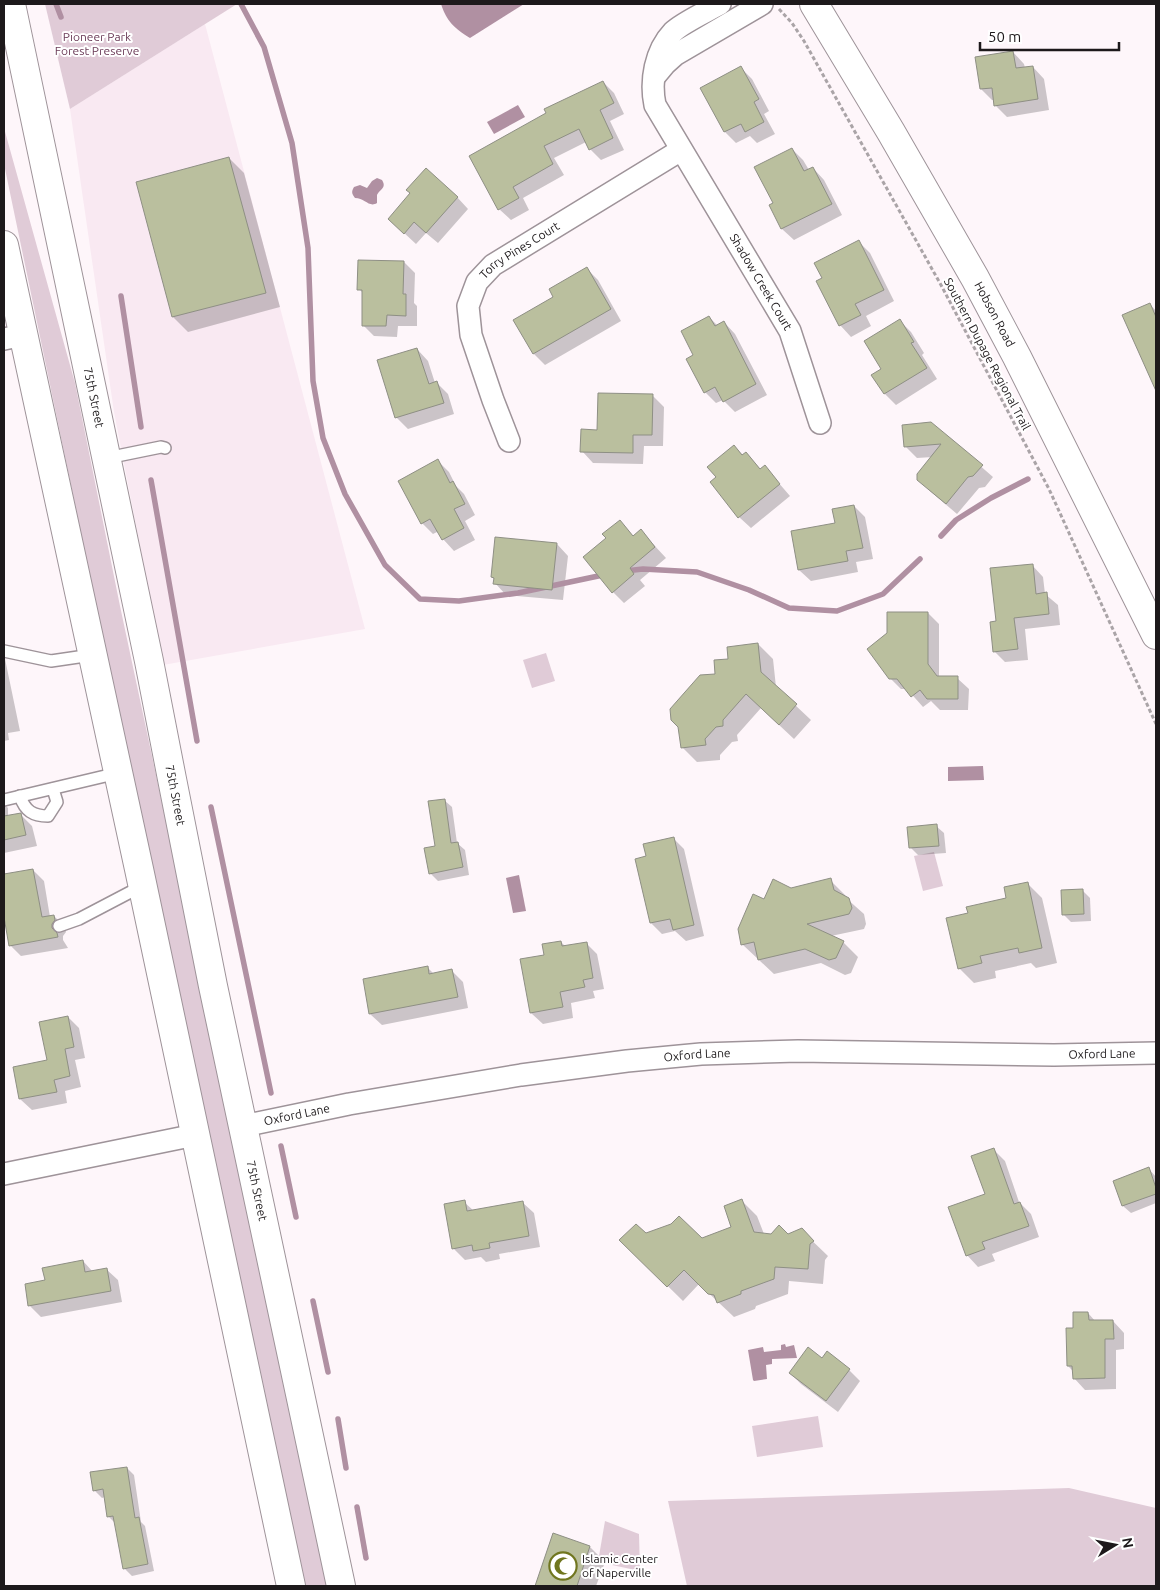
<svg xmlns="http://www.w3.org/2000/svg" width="1160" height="1590" viewBox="0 0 1160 1590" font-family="Ubuntu,sans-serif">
<rect width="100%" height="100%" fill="#fef6fa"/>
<polygon fill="#f9e9f2" points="205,24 365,629 163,665 114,412 70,109"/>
<g fill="#e0cbd7">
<polygon points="45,4 237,4 70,109"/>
<polygon points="4,128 75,383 120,606 329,1586 303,1586 186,1037 4,164"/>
<polygon points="546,653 555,681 532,688 523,660"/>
<polygon points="934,852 943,886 923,891 914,856"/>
<polygon points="818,1416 823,1447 757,1457 752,1426"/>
<polygon points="1069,1488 1156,1508 1156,1586 687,1586 668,1501"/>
<polygon points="605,1521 639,1534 640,1571 598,1562"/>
</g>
<g fill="#b090a2">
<path d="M441 4H524L470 38C454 28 447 22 441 4Z"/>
<polygon points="518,105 525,117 494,134 487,122"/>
<path d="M377 178 382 180C387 188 380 189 377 195V203C369 208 365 198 355 198 352 194 351 192 354 187L360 185 367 188 372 181Z"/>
<polygon points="983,766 984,780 948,781 948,767"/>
<polygon points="519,875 526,911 513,913 506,878"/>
<polygon points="785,1344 786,1347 794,1345 797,1358 772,1359 772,1364 766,1365 767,1379 754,1381 753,1380 748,1350 763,1347 764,1352 781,1350 781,1345"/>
</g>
<g fill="#0003">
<polygon points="1013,52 1024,64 1025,68 1033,67 1044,79 1049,110 1007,117 996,106 995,100 992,100 981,89"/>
<polygon points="741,68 752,79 769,111 764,114 775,134 757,143 750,136 736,143 725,132 702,89"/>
<polygon points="603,82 614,93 624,114 610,121 624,150 601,160 590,149 586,142 554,158 564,175 523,198 529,210 511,220 499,209 471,157"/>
<polygon points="792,149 803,160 809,170 813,168 824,180 842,215 794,240 782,229 771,205 774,203"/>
<polygon points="229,158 244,173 280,307 188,332 173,317 137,183"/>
<polygon points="457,197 468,209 438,243 426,233 416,244 389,219"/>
<polygon points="859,242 870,253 894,301 866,316 871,326 851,337 840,325 823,278"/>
<polygon points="404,262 415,273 414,303 417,306 417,326 398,326 397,337 374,336 363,325 364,294 359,289"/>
<polygon points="587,269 598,280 621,321 545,365 534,354 555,297"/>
<polygon points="1150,304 1156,311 1156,383 1152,379"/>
<polygon points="709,317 718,326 724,322 735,334 767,395 735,412 723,400 716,403 705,392"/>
<polygon points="900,321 911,332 924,353 922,355 937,379 896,405 885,394 883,369"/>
<polygon points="417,349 428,361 435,383 437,383 448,394 454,414 408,429 396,417"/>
<polygon points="652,395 664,407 663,446 644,446 643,464 593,463 582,451"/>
<polygon points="931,423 993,477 985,487 979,488 957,514 930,491 933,457 917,458 906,447"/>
<polygon points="734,447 743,455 746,453 761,470 765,467 790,496 751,528 739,517 712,482 717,478"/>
<polygon points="438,461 449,472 456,486 464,494 475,515 465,521 475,540 454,551 443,539 439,531 433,534 422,523"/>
<polygon points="854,506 865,517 873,559 856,562 858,572 811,581 799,570 792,532 837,524"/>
<polygon points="620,522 634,537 641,531 666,558 640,580 645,586 624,603 613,592 607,538"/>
<polygon points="557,544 568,556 563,600 506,595 495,583 495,580 492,577"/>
<polygon points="1032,565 1043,577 1045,594 1058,605 1060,625 1025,629 1028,660 1005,662 994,651 997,623"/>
<polygon points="928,613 939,624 939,677 957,678 969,689 968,710 940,710 931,701 923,707 907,689 901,689 890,678"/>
<polygon points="758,644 773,659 776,687 811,720 794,739 761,708 737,735 738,741 732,742 720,755 720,760 697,762 682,747 717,675 730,660"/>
<polygon points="4,654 20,731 8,733 9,740 4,741"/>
<polygon points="444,800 452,807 457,843 465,850 469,875 438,881 430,873 436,847"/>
<polygon points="4,804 8,808 8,817 20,814 32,826 37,846 4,853"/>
<polygon points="936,826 944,833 946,853 918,855 911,848"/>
<polygon points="673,838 684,849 704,936 686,941 675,931 662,934 651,923 648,857"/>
<polygon points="33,870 44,881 50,917 54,916 65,927 66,932 63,936 63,940 68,948 21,956 10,945 8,921 4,895 4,875"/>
<polygon points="830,880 845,895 846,898 864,914 866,924 864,929 831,936 843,942 858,957 851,973 845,975 821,963 774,974 742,944 764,901 791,889"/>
<polygon points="1027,883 1042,898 1057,963 1036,968 1031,963 995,971 996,978 974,983 959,968 969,914 1007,899"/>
<polygon points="1083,891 1090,898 1091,921 1071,922 1063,914"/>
<polygon points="561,942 566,947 586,943 597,954 604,989 593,991 595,998 571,1003 573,1018 543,1024 531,1013 546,956"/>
<polygon points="428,968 434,974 452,971 463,982 468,1008 382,1025 370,1014"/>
<polygon points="68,1017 79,1028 85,1058 75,1060 81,1087 65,1091 67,1103 32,1110 20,1099 48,1061"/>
<polygon points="993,1149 1005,1161 1019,1202 1031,1214 1039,1237 992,1254 995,1261 978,1267 967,1255 986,1194"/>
<polygon points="1149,1169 1156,1177 1156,1203 1131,1213 1123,1206"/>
<polygon points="742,1201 757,1216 764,1234 788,1235 801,1230 828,1256 825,1260 823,1284 789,1281 788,1294 756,1306 755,1309 734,1317 699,1284 683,1301 621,1240 645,1235 701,1240 733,1228"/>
<polygon points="464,1202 474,1211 522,1202 534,1213 540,1247 499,1254 500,1259 486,1262 481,1257 465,1260 453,1248"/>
<polygon points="83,1261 93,1272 106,1269 118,1280 122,1302 41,1317 30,1306 46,1281"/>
<polygon points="1088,1313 1096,1322 1113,1321 1124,1333 1124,1349 1116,1350 1116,1389 1085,1390 1074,1378 1074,1372 1068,1366 1075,1329"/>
<polygon points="822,1360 849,1370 860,1381 838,1412 801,1384 790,1373"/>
<polygon points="127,1468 134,1475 141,1522 145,1526 154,1571 132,1576 125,1569 116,1524 108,1516 105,1497 102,1498 94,1490"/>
<polygon points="554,1535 590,1547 605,1562 596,1586 536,1586"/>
</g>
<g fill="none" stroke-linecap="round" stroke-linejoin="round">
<g stroke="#b090a2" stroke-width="5.5">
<polyline points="56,4 61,17"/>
<polyline points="241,4 264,47 292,143 308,248 313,381 323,438 345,494 385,565 420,599 459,601 518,593 603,575"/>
<polyline points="121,296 141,427"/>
<polyline points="151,480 197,741"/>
<polyline points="941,536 956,520 991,498 1028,479"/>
<polyline points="625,571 643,569 697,572 749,590 789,608 837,611 883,594 920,559"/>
<polyline points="211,807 271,1093"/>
<polyline points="281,1146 296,1217"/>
<polyline points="313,1301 328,1372"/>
<polyline points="338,1419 346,1468"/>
<polyline points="357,1507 366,1558"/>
</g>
</g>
<g fill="#babf9e" stroke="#8e8f84">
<polygon points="1013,51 1016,68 1033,66 1038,99 994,106 992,88 980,89 975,57"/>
<polygon points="741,66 759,99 754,102 764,122 745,132 741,124 724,132 700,88"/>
<polygon points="603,81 614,103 600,110 613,138 589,150 579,129 544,146 553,164 513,187 519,198 498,210 469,156 546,113 544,109"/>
<polygon points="792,148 804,171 813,167 832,204 781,229 769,205 773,203 754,167"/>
<polygon points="229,157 266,293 172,317 136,182"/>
<polygon points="426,168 458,197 426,233 414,222 404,234 388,219 410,193 406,190"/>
<polygon points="859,240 884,290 855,304 861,315 839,326 816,281 822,278 814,263"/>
<polygon points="358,260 404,261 403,294 406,294 406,316 387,315 386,326 362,326 362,290 357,290"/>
<polygon points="587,267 611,309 533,354 513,320 553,297 549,289"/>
<polygon points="1150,303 1156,317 1156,391 1122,315"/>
<polygon points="709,316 715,326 724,321 756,384 723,402 715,387 704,393 686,359 693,355 681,331"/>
<polygon points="900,319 914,342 911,343 927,368 884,394 871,375 881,369 864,341"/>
<polygon points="417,348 429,384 437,381 444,403 395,418 377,360"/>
<polygon points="598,393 653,394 652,435 633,435 633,453 580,452 581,429 597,430"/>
<polygon points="931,422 983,465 973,476 968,477 946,504 917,480 917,474 941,444 904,447 902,425"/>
<polygon points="734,445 742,455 746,452 760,469 765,465 780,484 738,518 710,482 716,477 707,467"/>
<polygon points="438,459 450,483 453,481 465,504 454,509 464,528 442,540 430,519 421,524 398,481"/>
<polygon points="854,505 863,548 846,551 848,561 798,570 791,531 835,523 832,509"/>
<polygon points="620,520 633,536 641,529 655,547 630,568 634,574 612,593 583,557 606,538 602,534"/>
<polygon points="495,537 557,543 552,590 493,584 494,578 491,577"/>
<polygon points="1033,564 1036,594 1047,592 1049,614 1014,618 1018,649 993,652 990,622 996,621 990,568"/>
<polygon points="887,612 928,612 928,664 937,676 958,676 958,699 927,699 920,690 911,697 897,679 889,679 867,649 887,633"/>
<polygon points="758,643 761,672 797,704 779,725 746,694 723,720 723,726 716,727 705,739 706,745 681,748 678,727 671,720 670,709 700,675 715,674 714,660 728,659 727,647"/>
<polygon points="445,799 451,843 458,842 463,867 429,874 424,848 435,846 428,801"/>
<polygon points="21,813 26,835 4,840 4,816"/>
<polygon points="937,824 939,846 909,848 907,827"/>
<polygon points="674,837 694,925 673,930 670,919 650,923 635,859 646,856 643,844"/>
<polygon points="33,869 42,917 54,915 55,920 52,924 52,928 57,933 58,937 9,946 4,917 4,874"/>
<polygon points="831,878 834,890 849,898 852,908 849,914 807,924 844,941 836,958 829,960 805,949 758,960 754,942 741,945 738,929 753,894 764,899 773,879 791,888"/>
<polygon points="1028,882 1042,948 1019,953 1018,948 980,956 982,963 958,969 946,918 968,913 966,907 1006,898 1004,887"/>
<polygon points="1083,889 1084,914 1062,915 1061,890"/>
<polygon points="561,941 562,946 587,942 593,978 583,980 585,987 560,992 563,1007 530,1013 520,959 544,955 542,944"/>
<polygon points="428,966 429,974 452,969 458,997 369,1014 363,979"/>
<polygon points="68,1016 74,1047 65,1049 70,1076 54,1080 57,1092 19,1099 13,1067 47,1060 39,1022"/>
<polygon points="994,1148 1014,1204 1020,1202 1029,1226 982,1242 985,1249 966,1256 948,1207 985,1194 971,1156"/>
<polygon points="1149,1167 1156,1188 1156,1194 1122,1206 1113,1181"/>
<polygon points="742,1199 754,1232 771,1234 779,1225 788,1234 802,1228 814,1241 810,1244 808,1269 775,1267 774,1279 741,1291 741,1294 717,1303 714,1295 708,1294 684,1270 667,1287 619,1240 636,1224 646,1233 671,1224 679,1216 702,1238 731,1227 724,1206"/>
<polygon points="465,1200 467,1211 523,1201 529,1236 489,1243 490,1248 473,1251 472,1245 452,1249 444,1204"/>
<polygon points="83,1260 85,1272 107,1268 111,1291 28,1306 25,1284 45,1280 42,1268"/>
<polygon points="1073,1312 1088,1312 1089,1320 1113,1320 1114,1339 1105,1339 1105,1378 1073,1379 1072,1366 1067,1366 1066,1328 1073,1328"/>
<polygon points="808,1347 822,1358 827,1351 850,1369 826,1401 789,1373"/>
<polygon points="127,1467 135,1518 139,1517 148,1564 123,1569 113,1516 107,1517 103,1489 93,1491 90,1472"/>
<polygon points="553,1533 590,1546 577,1586 535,1586"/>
</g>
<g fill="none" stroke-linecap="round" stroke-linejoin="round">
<g stroke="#9e9399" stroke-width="14">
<g id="lane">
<polyline points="107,458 161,447 165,448"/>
<polyline points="4,651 51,661 92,655"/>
<path d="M20 796C25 811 33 816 48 816L57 802 53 789"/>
<polyline points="4,800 118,773"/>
<polyline points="59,926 79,919 142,886"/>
</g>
</g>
<g stroke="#9e9399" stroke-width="24">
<g id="street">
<path id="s1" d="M720 4C708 11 682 23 673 32 655 51 650 81 655 105L790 331 820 423"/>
<polyline points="655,76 665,64 675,55 762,4"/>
<polyline points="4,339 23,335"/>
<path id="s2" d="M509 441 493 400 471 335 468 306 477 282 493 265 681 150"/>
<path id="s3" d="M243 1126 349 1104 521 1075 627 1061 701 1054 798 1051 1054 1055 1156 1053"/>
<polyline points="4,1174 195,1135"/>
</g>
</g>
<g stroke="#9e9399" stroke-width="30">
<g id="secondary">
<path id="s4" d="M11 4 149 661 172 779 213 986 341 1586"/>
<path id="s5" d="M814 4 891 132 975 278 1017 357 1156 635"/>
<polyline points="4,245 139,869 291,1586"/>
</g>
</g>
<polyline stroke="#aaa4a7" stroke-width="3" stroke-dasharray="4 2.5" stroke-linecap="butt" points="779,9 792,23 804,41 941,285 1049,489 1156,724"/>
<use href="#lane" stroke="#fff" stroke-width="11"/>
<use href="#street" stroke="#fff" stroke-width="21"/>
<use href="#secondary" stroke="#fff" stroke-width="28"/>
</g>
<defs>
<g id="mosque-ring" transform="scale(1.4375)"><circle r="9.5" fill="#fff" stroke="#70761f" stroke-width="1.5"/><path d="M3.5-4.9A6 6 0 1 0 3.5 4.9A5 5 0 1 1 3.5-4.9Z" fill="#70761f"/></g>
</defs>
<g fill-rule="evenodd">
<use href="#mosque-ring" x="563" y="1566"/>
</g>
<g text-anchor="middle" stroke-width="4" stroke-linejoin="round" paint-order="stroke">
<g font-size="12" fill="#6b3c58" stroke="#fff">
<text x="97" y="41">Pioneer Park<tspan x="97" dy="14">Forest Preserve</tspan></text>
</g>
<g font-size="12" fill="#1d191b" stroke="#fff">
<text dy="4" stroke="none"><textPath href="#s2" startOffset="221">Torry Pines Court</textPath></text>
<text dy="4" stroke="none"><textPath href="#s1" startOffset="339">Shadow Creek Court</textPath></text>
<text dy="4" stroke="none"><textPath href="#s5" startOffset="359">Hobson Road</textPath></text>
<text transform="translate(987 354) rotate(62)" y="4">Southern Dupage Regional Trail</text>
<text dy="4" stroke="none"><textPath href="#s4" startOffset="402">75th Street</textPath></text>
<text dy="4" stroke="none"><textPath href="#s4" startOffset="808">75th Street</textPath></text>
<text dy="4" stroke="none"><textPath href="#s3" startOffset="865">Oxford Lane</textPath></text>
<text dy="4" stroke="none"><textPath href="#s3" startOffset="460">Oxford Lane</textPath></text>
<text dy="4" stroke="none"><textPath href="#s3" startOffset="55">Oxford Lane</textPath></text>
<text dy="4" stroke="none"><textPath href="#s4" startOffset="1212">75th Street</textPath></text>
</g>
<g font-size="12" fill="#1d191b" stroke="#fff" text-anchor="start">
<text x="582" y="1563">Islamic Center<tspan x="582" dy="14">of Naperville</tspan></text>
</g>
</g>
<rect width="1160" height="1590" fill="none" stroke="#1d191b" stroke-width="10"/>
<g transform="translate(1115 1545) rotate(80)" stroke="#ffffff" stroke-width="4" paint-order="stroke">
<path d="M0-4L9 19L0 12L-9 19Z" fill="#1d191b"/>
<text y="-8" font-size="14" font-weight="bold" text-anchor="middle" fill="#1d191b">N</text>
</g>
<path d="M980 42v8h139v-8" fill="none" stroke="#1d191b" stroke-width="2.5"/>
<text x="988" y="42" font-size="15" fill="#1d191b" stroke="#ffffff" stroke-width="4" paint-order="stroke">50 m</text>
</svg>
